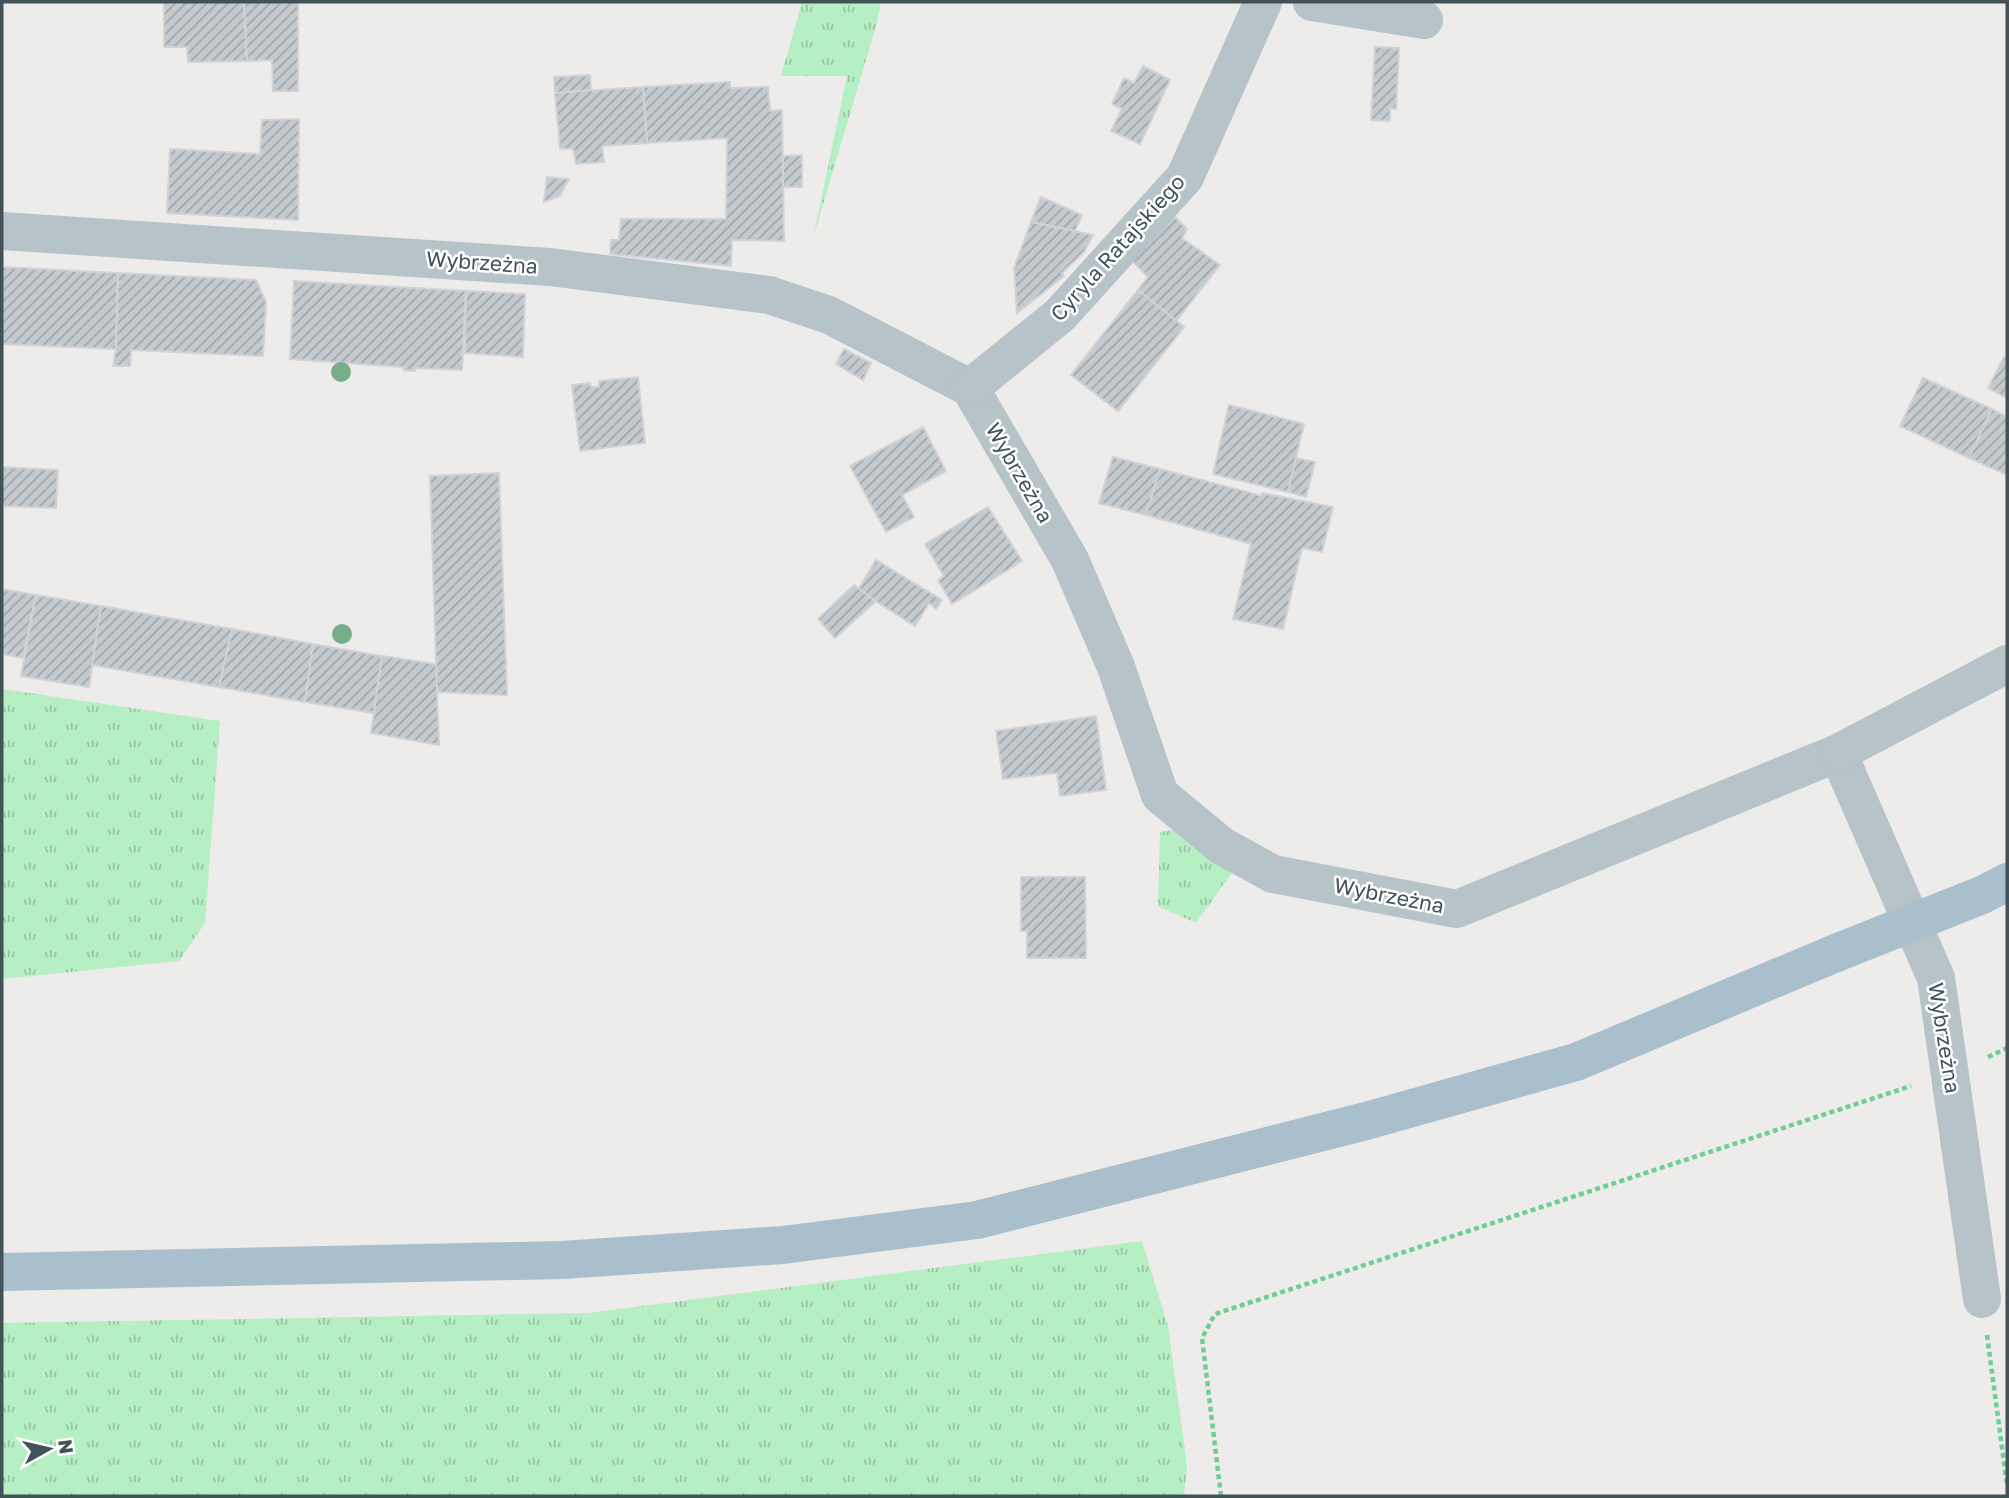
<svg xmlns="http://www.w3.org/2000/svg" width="2009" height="1498" viewBox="0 0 2009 1498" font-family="'Golos Text',sans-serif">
<defs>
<pattern id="grass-tufts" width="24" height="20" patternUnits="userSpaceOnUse" patternTransform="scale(1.75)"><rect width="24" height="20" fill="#b6efc4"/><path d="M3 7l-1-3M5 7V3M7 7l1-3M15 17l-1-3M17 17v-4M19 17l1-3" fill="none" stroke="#96c4a2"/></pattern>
<pattern id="building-hatch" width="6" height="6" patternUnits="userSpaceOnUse" patternTransform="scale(1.75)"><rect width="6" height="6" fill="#c5cacf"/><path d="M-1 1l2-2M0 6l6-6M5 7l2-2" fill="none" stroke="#a2a7ab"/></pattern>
</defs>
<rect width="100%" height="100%" fill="#eeebeb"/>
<g fill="url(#grass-tufts)">
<polygon points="802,2 881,2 877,23 813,238 847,76 781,76"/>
<polygon points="2,689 220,721 205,923 179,961 2,979"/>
<polygon points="1179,829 1234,870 1196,923 1158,906 1160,832"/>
<polygon points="1142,1241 1168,1326 1187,1466 1184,1496 2,1496 2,1323 588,1313"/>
</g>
<g fill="url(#building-hatch)" stroke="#cfd3d8" stroke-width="2">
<polygon points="164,2 244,2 247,61 188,62 187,47 164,47"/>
<polygon points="244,2 298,2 298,91 273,91 272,60 247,61"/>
<polygon points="1375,47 1399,48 1396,109 1390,108 1390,121 1371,120"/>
<polygon points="1143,66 1170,80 1140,144 1111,131 1122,109 1112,104 1124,78 1134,83"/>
<polygon points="590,75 591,90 555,93 554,77"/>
<polygon points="730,82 730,88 768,87 770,111 782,110 784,241 732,240 731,266 610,254 611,240 619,240 621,219 726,219 727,138 647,143 643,87"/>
<polygon points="643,87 647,143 602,146 604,162 576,164 573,148 560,149 555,93"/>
<polygon points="299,119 298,220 167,213 170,149 260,154 262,120"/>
<polygon points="802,155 802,187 783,187 783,156"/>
<polygon points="547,177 569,179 560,196 544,202"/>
<polygon points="1041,197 1082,215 1075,231 1031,222"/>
<polygon points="1173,215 1187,229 1182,238 1220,265 1176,321 1138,290 1148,277 1128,257"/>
<polygon points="1031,222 1093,235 1084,252 1062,273 1064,276 1017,313 1014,268"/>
<polygon points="2,267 118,273 116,349 2,344"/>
<polygon points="118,273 256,280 266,302 263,356 131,350 130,366 113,366 116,349"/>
<polygon points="294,281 466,291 462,370 416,368 415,371 404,370 402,367 290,359"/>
<polygon points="1138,290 1184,327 1118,411 1071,375"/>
<polygon points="466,291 525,294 523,357 465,353"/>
<polygon points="844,349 871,363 863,380 836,364"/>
<polygon points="2004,357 2007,359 2007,398 1988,388"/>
<polygon points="638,377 645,443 580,451 572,385 590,383 591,387 599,387 599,381"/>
<polygon points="1923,378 1992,409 1969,458 1900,426"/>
<polygon points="1229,405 1304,424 1288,492 1213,474"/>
<polygon points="1992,409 2007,417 2007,475 1969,458"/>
<polygon points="923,427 946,471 902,495 914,517 886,532 850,466"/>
<polygon points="1113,457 1160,469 1146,515 1099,503"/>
<polygon points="1296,458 1315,462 1306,497 1288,492"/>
<polygon points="2,467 58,470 56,508 2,506"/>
<polygon points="1160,469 1262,496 1262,493 1333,507 1322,552 1302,548 1283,629 1233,619 1251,544 1146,515"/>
<polygon points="499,473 507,695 437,692 430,476"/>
<polygon points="988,507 1022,561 952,604 938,580 944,576 925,544"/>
<polygon points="876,560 942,600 936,609 929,603 915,626 858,590"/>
<polygon points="854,585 876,601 835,638 818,619"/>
<polygon points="2,589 36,595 23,658 2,654"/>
<polygon points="36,595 101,606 89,687 21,676"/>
<polygon points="101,606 232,629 219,687 92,665"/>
<polygon points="232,629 313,644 305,702 219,687"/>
<polygon points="313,644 382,656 374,713 305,702"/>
<polygon points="382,656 436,664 439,745 371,733"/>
<polygon points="1096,716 1106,790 1060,796 1057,773 1003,779 996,731"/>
<polygon points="1021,877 1085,877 1086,958 1027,958 1027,931 1021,931"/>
</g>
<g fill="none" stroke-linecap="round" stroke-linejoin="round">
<g stroke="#6dce90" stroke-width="4.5" stroke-dasharray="5 3.5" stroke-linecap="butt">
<polyline points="1988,1057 2007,1048"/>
<polyline points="1987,1335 2007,1485"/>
<polyline points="1221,1496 1202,1338 1215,1314 1911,1086"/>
</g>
<g stroke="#b6c3c9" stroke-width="38">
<polyline points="1312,2 1424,20"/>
<polyline points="2,231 550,267 769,295 829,315 970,388 1070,560 1116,667 1160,795 1222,846 1273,874 1457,909 1838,753 1936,978 1982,1299"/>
<polyline points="970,388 1060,315 1185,177 1263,2"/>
<polyline points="1838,753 2007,664"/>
</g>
<g stroke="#a9c0cc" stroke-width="38">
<polyline points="1982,895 2007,882"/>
<polyline points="2,1272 562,1260 783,1245 977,1220 1366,1121 1576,1062 1836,953"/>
</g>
<polyline stroke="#a9c0cc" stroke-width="38" points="1836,953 1982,895"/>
</g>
<g fill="#76ae89">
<circle cx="341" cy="372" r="10"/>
<circle cx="342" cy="634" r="10"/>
</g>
<g text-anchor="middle" stroke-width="5" stroke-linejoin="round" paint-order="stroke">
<g font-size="21" fill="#435259" stroke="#fff">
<text transform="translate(1118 248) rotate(-48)" y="7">Cyryla Ratajskiego</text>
<text transform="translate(482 263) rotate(4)" y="7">Wybrzeżna</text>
<text transform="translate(1019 473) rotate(60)" y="7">Wybrzeżna</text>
<text transform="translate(1389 896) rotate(11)" y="7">Wybrzeżna</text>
<text transform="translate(1944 1038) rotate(81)" y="7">Wybrzeżna</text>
</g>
</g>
<rect width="2009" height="1498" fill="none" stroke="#435259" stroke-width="7"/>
<g transform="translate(49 1449) rotate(82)" stroke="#ffffff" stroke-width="5" paint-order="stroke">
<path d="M0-5L12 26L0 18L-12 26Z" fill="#435259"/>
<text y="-10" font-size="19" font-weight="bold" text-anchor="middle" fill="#435259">N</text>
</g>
</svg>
